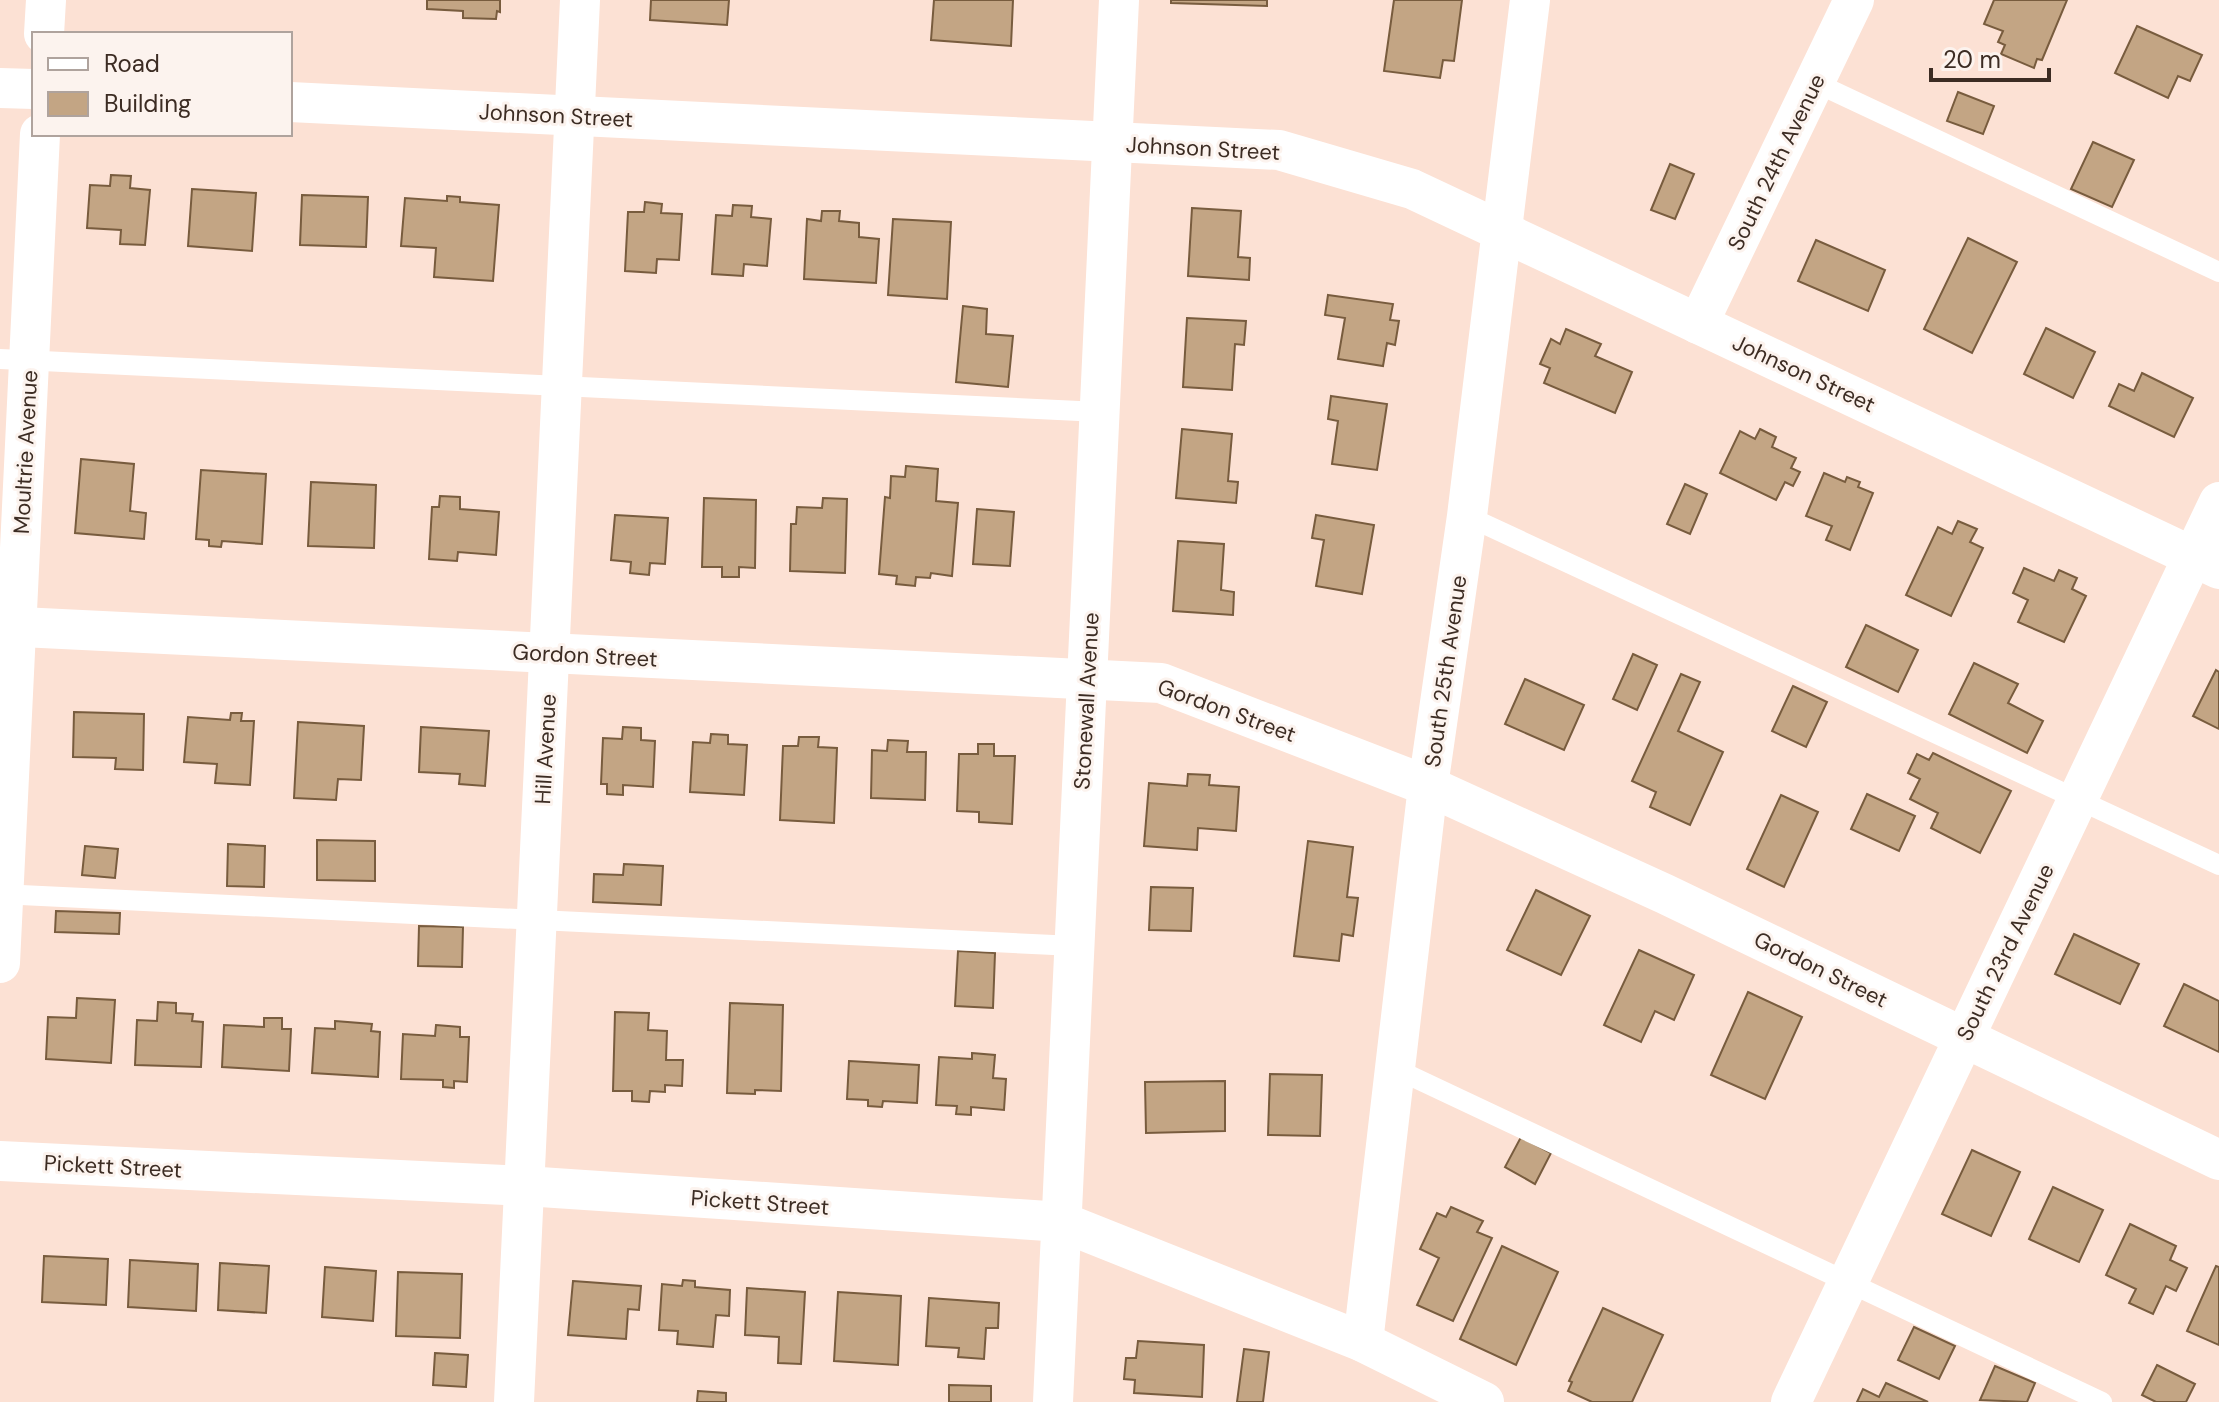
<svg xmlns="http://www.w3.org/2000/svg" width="2219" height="1402" viewBox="0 0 2219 1402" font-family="'DM Sans',sans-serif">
<rect width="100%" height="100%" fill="#fce1d4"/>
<g fill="#c3a584" stroke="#785c3e" stroke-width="2">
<polygon points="427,0 500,0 500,12 497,11 496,19 463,18 463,11 427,9"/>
<polygon points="651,0 729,0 727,25 650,20"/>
<polygon points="934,0 1013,0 1011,46 931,40"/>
<polygon points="1171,0 1267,0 1267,6 1171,3"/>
<polygon points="1394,0 1462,0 1454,61 1443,60 1440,78 1384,71"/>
<polygon points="1994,0 2067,0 2042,60 2037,59 2034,68 2001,54 2005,45 1998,42 2003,31 1984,24"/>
<polygon points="2137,26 2202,55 2190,81 2178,76 2168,98 2115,73"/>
<polygon points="1958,92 1994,106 1983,134 1947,121"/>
<polygon points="2093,142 2134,160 2112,207 2071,189"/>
<polygon points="1670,164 1694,174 1675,219 1651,210"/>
<polygon points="111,175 131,176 130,188 150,190 145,245 120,244 121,230 87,228 90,185 110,186"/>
<polygon points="192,189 256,193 252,251 188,246"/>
<polygon points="302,195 368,197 366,247 300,245"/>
<polygon points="447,196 460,197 460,202 499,205 493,281 434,277 436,248 401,246 405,198 447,201"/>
<polygon points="645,202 662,204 661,213 682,214 679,260 657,259 656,273 625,271 628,212 644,212"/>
<polygon points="733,205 752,206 751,217 771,219 767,266 744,264 743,276 712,274 716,215 732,216"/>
<polygon points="1192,208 1241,211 1238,257 1250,258 1249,280 1188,276"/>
<polygon points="822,211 840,211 839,221 859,223 859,237 879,239 876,283 804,279 807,219 821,221"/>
<polygon points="893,219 951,222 947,299 888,295"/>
<polygon points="1968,238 2017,262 1972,353 1924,329"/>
<polygon points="1816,240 1885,270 1868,311 1798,281"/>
<polygon points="1328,295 1393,304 1390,320 1399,321 1395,345 1387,343 1383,366 1338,359 1345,318 1325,315"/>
<polygon points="963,306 987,309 986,334 1013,336 1008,387 956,382"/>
<polygon points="1187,318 1246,321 1244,345 1235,344 1232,390 1183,387"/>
<polygon points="2046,328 2095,352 2073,398 2024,374"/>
<polygon points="1566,329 1601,344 1595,356 1632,372 1615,413 1544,383 1550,368 1540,364 1551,339 1560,344"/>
<polygon points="2142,373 2193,398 2174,437 2109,406 2119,384 2134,391"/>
<polygon points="1331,396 1387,404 1377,470 1332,464 1338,421 1328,419"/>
<polygon points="1182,429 1232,434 1228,481 1238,482 1236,503 1176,498"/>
<polygon points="1760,429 1776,437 1772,447 1796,458 1791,468 1800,472 1793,486 1785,482 1776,500 1720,473 1740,431 1755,439"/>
<polygon points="81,459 134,464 130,511 146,513 144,539 75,533"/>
<polygon points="906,466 938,469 936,501 958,503 952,576 931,573 930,578 916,577 915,586 896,584 897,576 879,574 885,497 890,498 891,476 905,477"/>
<polygon points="201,470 266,474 262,544 222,541 221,547 209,546 209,540 196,539"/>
<polygon points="1824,473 1845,482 1847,477 1860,482 1858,487 1873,493 1850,550 1826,540 1832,526 1806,516"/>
<polygon points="311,482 376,485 374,548 308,546"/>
<polygon points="1685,484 1707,494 1690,534 1667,524"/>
<polygon points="440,496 460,497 460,509 499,512 496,555 458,552 457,561 429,559 432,507 439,507"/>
<polygon points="704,498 756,500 755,568 739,567 739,577 722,577 722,567 702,567"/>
<polygon points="823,498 847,499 845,573 790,571 791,524 796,524 797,507 822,508"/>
<polygon points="977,509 1014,512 1010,566 973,564"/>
<polygon points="615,515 668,518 665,564 650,563 649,575 630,573 631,562 611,560"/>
<polygon points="1316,515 1374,525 1362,594 1316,586 1324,540 1312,538"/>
<polygon points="1958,521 1977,529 1970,542 1983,548 1951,616 1906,595 1938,527 1952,534"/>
<polygon points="1178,541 1224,544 1221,590 1234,592 1233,615 1173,611"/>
<polygon points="2024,568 2054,581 2059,570 2077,578 2072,589 2086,596 2064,642 2018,622 2028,600 2013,593"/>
<polygon points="1866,625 1918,650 1898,692 1846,667"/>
<polygon points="1633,654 1657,665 1637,710 1613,699"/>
<polygon points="1974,663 2018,684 2008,703 2043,721 2027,753 1949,714"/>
<polygon points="2216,670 2219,672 2219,729 2193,716"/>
<polygon points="1681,674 1700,682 1678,731 1723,752 1690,825 1650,807 1656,792 1632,781"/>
<polygon points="1525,679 1584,705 1564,750 1505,724"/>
<polygon points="1793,686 1827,702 1806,747 1772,731"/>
<polygon points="74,712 144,714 143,770 115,769 116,758 73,757"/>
<polygon points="231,713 242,713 241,721 254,721 250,785 215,783 217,764 184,762 188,717 230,720"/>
<polygon points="298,722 364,726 361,780 338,779 336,800 294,798"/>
<polygon points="421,727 489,731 485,786 459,784 460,774 419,772"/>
<polygon points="623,727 641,728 641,740 655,741 653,787 623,785 623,795 607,794 607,784 601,784 603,738 622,739"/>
<polygon points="711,734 728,735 728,744 747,745 744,795 690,792 693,742 710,743"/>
<polygon points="799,737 819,737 818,747 837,748 834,823 780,820 783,746 798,746"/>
<polygon points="888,740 908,741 907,752 926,752 925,800 871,798 872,750 887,751"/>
<polygon points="978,744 994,744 994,756 1015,756 1012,824 979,822 979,812 957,811 959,754 978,754"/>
<polygon points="1933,753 2011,791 1980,853 1931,828 1938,813 1910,799 1920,779 1908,773 1917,754 1929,760"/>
<polygon points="1188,774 1210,775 1209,785 1239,787 1236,831 1198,828 1197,850 1144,846 1149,783 1187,786"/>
<polygon points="1867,794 1915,816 1899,851 1851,829"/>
<polygon points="1781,795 1818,812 1784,887 1747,869"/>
<polygon points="317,840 375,841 375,881 317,880"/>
<polygon points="1308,841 1353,847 1347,897 1358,898 1353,936 1342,934 1339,961 1294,956"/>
<polygon points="228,844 265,846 264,887 227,886"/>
<polygon points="85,846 118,849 115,878 82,875"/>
<polygon points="624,864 663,866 661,905 593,902 594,874 623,875"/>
<polygon points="1151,887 1193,888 1191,931 1149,930"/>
<polygon points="1536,890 1590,916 1561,975 1507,950"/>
<polygon points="56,911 120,913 119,934 55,932"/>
<polygon points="419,926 463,927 462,967 418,966"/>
<polygon points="2074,934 2139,964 2120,1004 2055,974"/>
<polygon points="1639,950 1694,975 1674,1020 1655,1011 1641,1042 1604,1025"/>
<polygon points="958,951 995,953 993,1008 955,1006"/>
<polygon points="2184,984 2219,1001 2219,1052 2164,1026"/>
<polygon points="1748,992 1802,1017 1765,1099 1711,1075"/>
<polygon points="77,998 115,1000 111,1063 46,1059 48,1017 76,1018"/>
<polygon points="158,1002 176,1003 176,1013 193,1014 192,1021 203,1022 201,1067 135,1065 137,1020 157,1021"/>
<polygon points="730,1003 783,1005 781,1091 755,1090 755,1094 727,1093"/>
<polygon points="615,1012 649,1013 648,1030 667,1031 666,1060 683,1060 682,1086 665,1085 665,1092 650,1091 649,1102 632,1101 632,1091 613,1091"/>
<polygon points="264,1018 282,1018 282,1029 291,1029 289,1071 222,1067 224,1025 264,1027"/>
<polygon points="335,1021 372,1024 371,1031 380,1032 378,1077 312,1073 315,1028 335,1029"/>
<polygon points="436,1025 460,1027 460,1037 469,1037 467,1082 454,1081 454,1088 443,1087 443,1080 401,1079 403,1034 435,1036"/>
<polygon points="972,1053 995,1055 993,1078 1006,1079 1004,1110 971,1107 971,1115 956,1114 957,1106 936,1105 939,1057 972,1059"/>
<polygon points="849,1061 919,1065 917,1103 883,1101 882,1107 868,1106 868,1100 847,1099"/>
<polygon points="1270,1074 1322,1075 1320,1136 1268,1135"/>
<polygon points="1225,1081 1225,1131 1146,1133 1145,1082"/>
<polygon points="1521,1137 1551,1153 1535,1184 1505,1167"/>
<polygon points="1972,1150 2020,1172 1991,1236 1942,1214"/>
<polygon points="2053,1187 2103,1210 2079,1262 2029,1239"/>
<polygon points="1451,1207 1483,1221 1477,1232 1492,1238 1453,1321 1417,1305 1439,1258 1420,1249 1437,1213 1446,1217"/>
<polygon points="2130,1224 2176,1246 2170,1260 2187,1268 2176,1291 2166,1286 2153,1314 2129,1303 2136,1289 2106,1275"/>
<polygon points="1502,1246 1558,1272 1516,1365 1460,1339"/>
<polygon points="44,1256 108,1259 106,1305 42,1302"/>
<polygon points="130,1260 198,1264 196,1311 128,1307"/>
<polygon points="220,1263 269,1266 266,1313 218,1310"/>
<polygon points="2216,1266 2219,1267 2219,1345 2187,1331"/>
<polygon points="325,1267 376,1271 373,1321 322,1317"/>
<polygon points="398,1272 462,1274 460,1338 396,1336"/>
<polygon points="683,1280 695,1281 695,1287 730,1290 729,1316 716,1315 713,1347 677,1344 678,1331 659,1330 662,1284 682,1286"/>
<polygon points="573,1281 641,1286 639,1310 628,1309 626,1339 568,1335"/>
<polygon points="747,1288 805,1292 801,1364 778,1363 779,1337 745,1335"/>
<polygon points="838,1292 901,1296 898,1365 834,1361"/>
<polygon points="929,1298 999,1303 998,1328 986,1328 984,1359 958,1357 959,1348 926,1346"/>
<polygon points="1603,1308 1663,1335 1632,1402 1592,1402 1568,1391 1572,1382 1569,1381"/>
<polygon points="1914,1327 1955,1346 1939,1379 1898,1360"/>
<polygon points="1138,1341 1204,1345 1202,1397 1134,1393 1135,1380 1124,1379 1126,1358 1136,1358"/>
<polygon points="1244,1349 1269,1352 1263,1402 1237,1402"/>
<polygon points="435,1353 468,1355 466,1387 433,1385"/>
<polygon points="2157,1365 2195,1384 2186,1402 2156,1402 2142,1395"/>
<polygon points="1995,1366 2035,1383 2027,1402 1980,1400"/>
<polygon points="1886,1383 1928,1402 1857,1402 1863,1389 1879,1397"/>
<polygon points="949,1385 991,1386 991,1402 949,1402"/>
<polygon points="698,1391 726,1393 726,1402 697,1402"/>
</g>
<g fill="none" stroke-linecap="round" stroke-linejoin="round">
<g stroke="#fff" stroke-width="20">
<polyline points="1814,82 2219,272"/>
<polyline points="0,359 1100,412"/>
<polyline points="1467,516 2219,865"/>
<polyline points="0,894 1075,946"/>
<polyline points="1396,1069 2102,1402"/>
</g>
<g stroke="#fff" stroke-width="40">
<polyline points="44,34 46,0"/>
<polyline points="0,88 34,89"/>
<polyline points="290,102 1279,150 1412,189 2219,569"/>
<polyline points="1698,324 1854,0"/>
<polyline points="0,626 1161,683 1428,786 1665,894 2219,1160"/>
<polyline points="0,963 40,134"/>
<polyline points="0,1161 525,1186 1062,1222 1363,1342 1484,1402"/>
<polyline points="1363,1342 1428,786 1467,516 1530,0"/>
<polyline points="514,1402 580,0"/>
<polyline points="1053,1402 1119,0"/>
<polyline points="1791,1402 2219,502"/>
</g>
</g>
<g text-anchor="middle" stroke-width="6" stroke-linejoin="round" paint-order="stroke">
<g font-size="22" fill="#3c2c23" stroke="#fcf3ee">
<text transform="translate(556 115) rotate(3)" y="8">Johnson Street</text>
<text transform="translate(1203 148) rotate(3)" y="8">Johnson Street</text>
<text transform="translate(1776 162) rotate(-64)" y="8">South 24th Avenue</text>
<text transform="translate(1804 373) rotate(25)" y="8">Johnson Street</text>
<text transform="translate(25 452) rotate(-87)" y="8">Moultrie Avenue</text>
<text transform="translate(585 655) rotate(3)" y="8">Gordon Street</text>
<text transform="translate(1445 671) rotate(-82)" y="8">South 25th Avenue</text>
<text transform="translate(1086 701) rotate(-87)" y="8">Stonewall Avenue</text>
<text transform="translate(1227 710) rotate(20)" y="8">Gordon Street</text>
<text transform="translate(545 749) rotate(-87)" y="8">Hill Avenue</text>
<text transform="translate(2005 952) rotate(-64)" y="8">South 23rd Avenue</text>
<text transform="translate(1821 969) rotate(26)" y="8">Gordon Street</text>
<text transform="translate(113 1166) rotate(3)" y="8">Pickett Street</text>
<text transform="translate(760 1202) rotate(4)" y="8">Pickett Street</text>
</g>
</g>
<rect x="32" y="32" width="260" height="104" fill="#fcf3ee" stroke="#afa39d" stroke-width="2"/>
<rect x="48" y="58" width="40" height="12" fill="#ffffff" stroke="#afa39d" stroke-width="2"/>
<text x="104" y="72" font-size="24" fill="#3c2c23">Road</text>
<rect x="48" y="92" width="40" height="24" fill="#c3a584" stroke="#afa39d" stroke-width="2"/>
<text x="104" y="112" font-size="24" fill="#3c2c23">Building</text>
<path d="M1931 68v12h118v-12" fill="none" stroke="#3c2c23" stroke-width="4"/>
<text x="1943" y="68" font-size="24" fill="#3c2c23" stroke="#fcf3ee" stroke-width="6" paint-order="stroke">20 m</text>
</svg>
